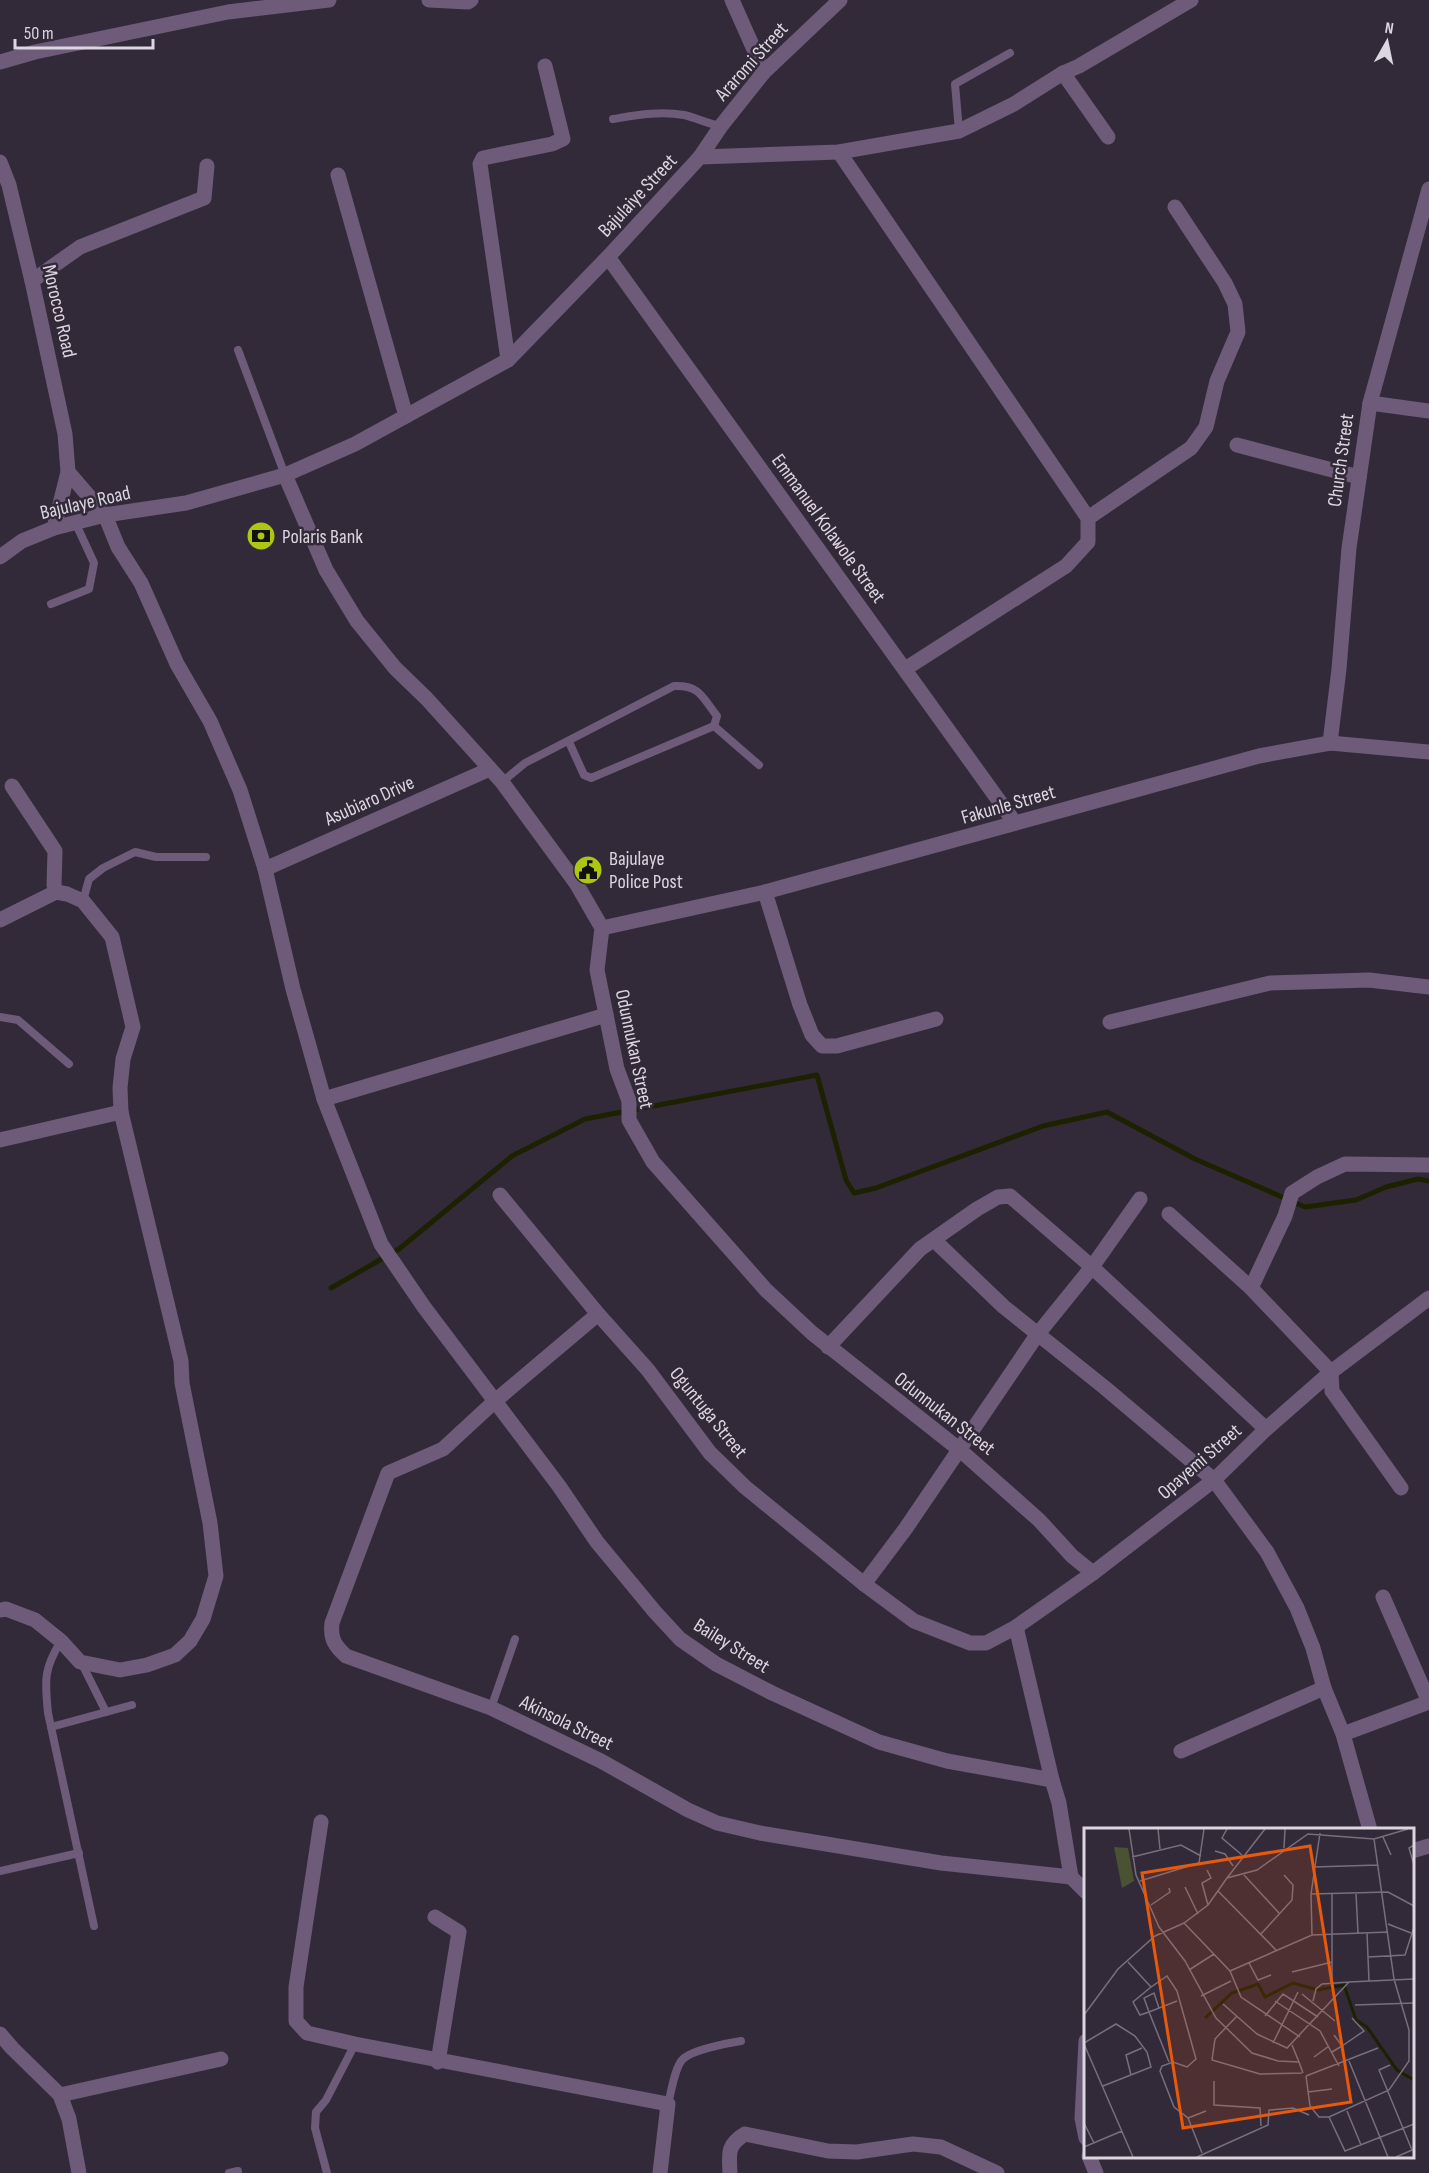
<svg xmlns="http://www.w3.org/2000/svg" width="1429" height="2173" viewBox="0 0 1429 2173" font-family="'Sofia Sans Condensed',sans-serif">
<rect width="100%" height="100%" fill="#332a39"/>
<g fill="none" stroke-linecap="round" stroke-linejoin="round">
<polyline stroke="#1c2200" stroke-width="5" points="331,1288 399,1249 512,1156 585,1119 817,1075 846,1180 854,1193 876,1188 1043,1126 1107,1112 1195,1159 1305,1207 1356,1200 1386,1187 1418,1179 1429,1181"/>
<g stroke="#6d5b79" stroke-width="8">
<path d="M613 119C638 115 660 111 684 115 697 118 708 124 721 126"/>
<polyline points="959,131 955,84 1010,53"/>
<polyline points="238,350 285,475"/>
<polyline points="51,604 89,589 94,563 75,522"/>
<polyline points="714,726 759,765"/>
<path d="M502 782 525 763 674 686C700 685 702 697 717 716L714 726 591 778 584 775 569 742"/>
<polyline points="83,901 89,879 103,868 135,852 156,857 206,857"/>
<polyline points="0,1017 18,1020 69,1064"/>
<path d="M61 1641C43 1670 45 1681 48 1713L94 1926"/>
<polyline points="81,1662 106,1712"/>
<polyline points="491,1708 515,1639"/>
<polyline points="51,1727 132,1705"/>
<polyline points="0,1871 79,1853"/>
<path d="M668 2104C671 2093 675 2066 683 2059 692 2050 728 2043 741 2041"/>
<polyline points="229,2173 238,2171"/>
<polyline points="327,2173 315,2128 316,2112 326,2100 355,2044"/>
</g>
<g stroke="#6d5b79" stroke-width="15">
<polyline points="429,0 468,2 471,0"/>
<polyline points="732,0 764,72"/>
<polyline points="0,62 35,52 228,12 329,0"/>
<polyline points="1063,73 1108,137"/>
<polyline points="839,152 1088,518 1088,542 1066,566 905,669"/>
<polyline points="700,157 721,126 764,72 840,0"/>
<polyline points="0,162 9,185 32,281 65,434 68,472 54,528"/>
<polyline points="338,175 406,416"/>
<polyline points="608,257 1015,823"/>
<polyline points="32,281 80,247 204,198 207,166"/>
<polyline points="508,360 480,164 483,158 552,144 563,139 545,66"/>
<polyline points="1370,403 1429,411"/>
<polyline points="1237,445 1359,477"/>
<polyline points="68,472 105,515 118,547 141,583 177,664 210,721 240,790 265,869 293,989 324,1099 381,1244 424,1307 559,1486 597,1542 655,1612 680,1639 716,1664 772,1693 879,1742 947,1761 1052,1780 1059,1803 1071,1877"/>
<polyline points="285,475 326,570 357,621 395,668 427,699 502,782 576,883 602,928 597,970 617,1069 629,1101 629,1120 653,1162 766,1290 812,1333 960,1450 1039,1520 1072,1556 1093,1573"/>
<polyline points="1088,518 1191,448 1206,427 1217,381 1238,332 1235,304 1225,283 1175,207"/>
<polyline points="1330,743 1339,669 1349,548 1370,403 1429,189"/>
<polyline points="12,786 55,851 54,885 56,892"/>
<polyline points="265,869 490,769"/>
<polyline points="765,892 800,1005 812,1035 822,1046 837,1046 936,1019"/>
<polyline points="0,920 56,892 67,894 83,901 112,937 133,1027 123,1059 120,1088 121,1112 181,1361 182,1383 210,1523 216,1576 203,1619 190,1641 175,1655 147,1665 120,1670 80,1662 61,1641 35,1620 6,1609 0,1610"/>
<polyline points="602,928 765,892 1259,756 1330,743 1429,752"/>
<polyline points="1110,1022 1270,983 1369,980 1429,987"/>
<polyline points="324,1099 606,1015"/>
<polyline points="0,1140 121,1112"/>
<polyline points="500,1195 598,1314 648,1370 710,1453 745,1487 864,1584 914,1621 970,1643 986,1643 1016,1627 1093,1573 1214,1480 1266,1429 1331,1372 1429,1298"/>
<polyline points="1169,1214 1251,1288 1331,1372 1332,1391 1401,1488"/>
<polyline points="934,1240 1004,1307 1104,1387 1214,1480 1267,1552 1297,1608 1313,1648 1324,1688 1343,1734 1370,1830"/>
<polyline points="1251,1288 1285,1216 1292,1193 1317,1177 1345,1164 1429,1165"/>
<path d="M598 1314 495 1401 443 1449 388 1473 332 1623C330 1639 335 1646 346 1656L491 1708 601 1761 688 1810 717 1823 760 1833 941 1863 1071 1877 1086 1892"/>
<polyline points="828,1347 920,1249 977,1209 998,1197 1010,1196 1092,1267 1266,1429"/>
<polyline points="864,1584 906,1528 1037,1335 1092,1267 1140,1199"/>
<polyline points="1383,1597 1429,1702"/>
<polyline points="1016,1627 1052,1780"/>
<polyline points="1343,1734 1429,1702"/>
<polyline points="1181,1751 1324,1688"/>
<polyline points="321,1822 296,1987 296,2021 307,2033 355,2044 668,2104 660,2173"/>
<polyline points="1412,1851 1429,1846"/>
<polyline points="435,1917 459,1932 438,2062"/>
<polyline points="0,2034 12,2048 60,2095 69,2119 79,2173"/>
<polyline points="1086,2041 1082,2118 1086,2138"/>
<polyline points="60,2095 221,2059"/>
<polyline points="1089,2156 1096,2173"/>
<path d="M730 2173C729 2153 727 2145 745 2134L828 2151 857 2152 913 2144 941 2147 997 2173"/>
</g>
<polyline stroke="#6d5b79" stroke-width="15" points="0,557 22,541 54,528 105,515 186,503 285,475 355,444 508,360 608,257 700,157 839,152 959,131 1014,104 1063,73 1079,66 1191,0"/>
</g>
<defs>
<g id="bank-disc" transform="scale(1.5)"><circle r="9.5" fill="#acc611" stroke="#332a39"/><path d="M-6-4H6V4H-6ZM0-2.3a2.3 2.3 0 1 0 0 4.6a2.3 2.3 0 1 0 0-4.6Z" fill="#111"/></g>
<g id="civic-disc" transform="scale(1.5)"><circle r="9.5" fill="#acc611" stroke="#332a39"/><path d="M-.6-6.5H3V-4.5H.6V-3L4-1V1h2V6H-6V1h2V-1L-.6-3ZM-1.2 2.5V6h2.4V2.5Z" fill="#111"/></g>
</defs>
<g fill-rule="evenodd">
<use href="#bank-disc" x="261" y="536"/>
<use href="#civic-disc" x="588" y="870"/>
</g>
<g text-anchor="middle" stroke-width="5" stroke-linejoin="round" paint-order="stroke">
<g font-size="20" fill="#dcd6e0" stroke="#332a39">
<text transform="translate(751 61) rotate(-48)" y="7">Araromi Street</text>
<text transform="translate(637 195) rotate(-47)" y="7">Bajulaiye Street</text>
<text transform="translate(60 311) rotate(77)" y="7">Morocco Road</text>
<text transform="translate(1340 460) rotate(-82)" y="7">Church Street</text>
<text transform="translate(85 502) rotate(-13)" y="7">Bajulaye Road</text>
<text transform="translate(829 528) rotate(54)" y="7">Emmanuel Kolawole Street</text>
<text transform="translate(369 800) rotate(-24)" y="7">Asubiaro Drive</text>
<text transform="translate(1008 804) rotate(-16)" y="7">Fakunle Street</text>
<text transform="translate(635 1049) rotate(78)" y="7">Odunnukan Street</text>
<text transform="translate(709 1412) rotate(51)" y="7">Oguntuga Street</text>
<text transform="translate(945 1413) rotate(38)" y="7">Odunnukan Street</text>
<text transform="translate(1199 1461) rotate(-41)" y="7">Opayemi Street</text>
<text transform="translate(732 1645) rotate(32)" y="7">Bailey Street</text>
<text transform="translate(567 1722) rotate(26)" y="7">Akinsola Street</text>
</g>
<g font-size="20" fill="#dcd6e0" stroke="#332a39" text-anchor="start">
<text x="282" y="543">Polaris Bank</text>
<text x="609" y="865">Bajulaye<tspan x="609" dy="23">Police Post</tspan></text>
</g>
</g>
<g transform="translate(1084 1828)">
<rect width="330" height="330" fill="#332a39"/>
<path d="M30 19 44 20 50 53 38 60Z" fill="#4b5233"/>
<path fill="none" stroke="#1c2200" stroke-width="3" d="M121 190 148 165 174 156 181 169 209 155 234 162 260 157 272 192 283 199 313 242 330 252"/>
<path fill="none" stroke="#776f7c" stroke-width="1.5" d="M45 1 52 47 75 99M74 1 76 21M143 1 138 10 158 27M299 9 307 27M330 17 325 20 330 37M200 20 201 1M131 23 141 26 149 38M48 29 97 17 117 28M230 39 294 37M123 42 127 50 118 55 124 77M160 47 195 85M143 50 181 1M56 53 115 35 120 1M101 59 114 86M134 63 192 122M272 65 274 105M227 66 304 64 330 78M248 66V155M67 77 86 64 85 60M100 95 146 143 157 169 216 209M304 96 327 105M75 99 101 133 132 190 168 225 194 233 215 234 219 245M283 105 285 153M177 106 208 72 209 57 200 47M228 107 227 66 236 5M284 129 321 127 330 99M44 134 67 159 83 148 93 163 112 231 103 239 89 234 78 238 76 243 90 279 104 290 118 325M165 135 174 152 187 147M105 142 130 126M146 143 228 107 304 104M208 144 248 134M67 159 49 174 56 187 65 184 85 234M218 166 251 193M117 168 147 153M191 173 236 203 255 238M229 173 232 161 238 156 265 154M139 176 173 206 203 220 265 154 330 151M271 177 330 175M75 180 70 165 60 170 65 184 93 173M0 187 34 141 71 108 100 95 124 77 143 50 173 42 224 6 290 11 324 1M153 188 131 211 128 232 176 246 218 245M181 188 199 166 234 189M0 215 32 196 51 208 63 224 67 239 19 258M189 215 214 164M0 216 49 329M208 217 215 234M258 218 280 203 268 190M248 224 258 218 250 207M230 229 245 218M265 233 304 329M306 237 295 242 328 322 312 329M47 247 42 227 58 220M222 248 226 278 235 289H245L305 262 325 233V202L310 151 290 11M222 248 294 220M130 253V277L176 280 177 298M224 264 248 261M263 283 277 317M245 289 261 323 330 296M104 290 122 283M0 295 10 315M0 319 38 303M113 329 184 297 185 282 209 280 225 287"/>
<path fill="#e8590c" fill-opacity="0.15" stroke="#e8590c" stroke-width="3" d="M226 18 267 274 99 300 58 45Z"/>
<rect width="330" height="330" fill="none" stroke="#dcd6e0" stroke-width="3"/>
</g>
<g transform="translate(1387 42) rotate(9)" stroke="#332a39" stroke-width="4.5" paint-order="stroke">
<path d="M0-4.5L10 22L0 15L-10 22Z" fill="#dcd6e0"/>
<text y="-9" font-size="16" font-weight="bold" text-anchor="middle" fill="#dcd6e0">N</text>
</g>
<path d="M15 39v9h138v-9" fill="none" stroke="#dcd6e0" stroke-width="3"/>
<text x="24" y="39" font-size="18" fill="#dcd6e0" stroke="#332a39" stroke-width="4.5" paint-order="stroke">50 m</text>
</svg>
